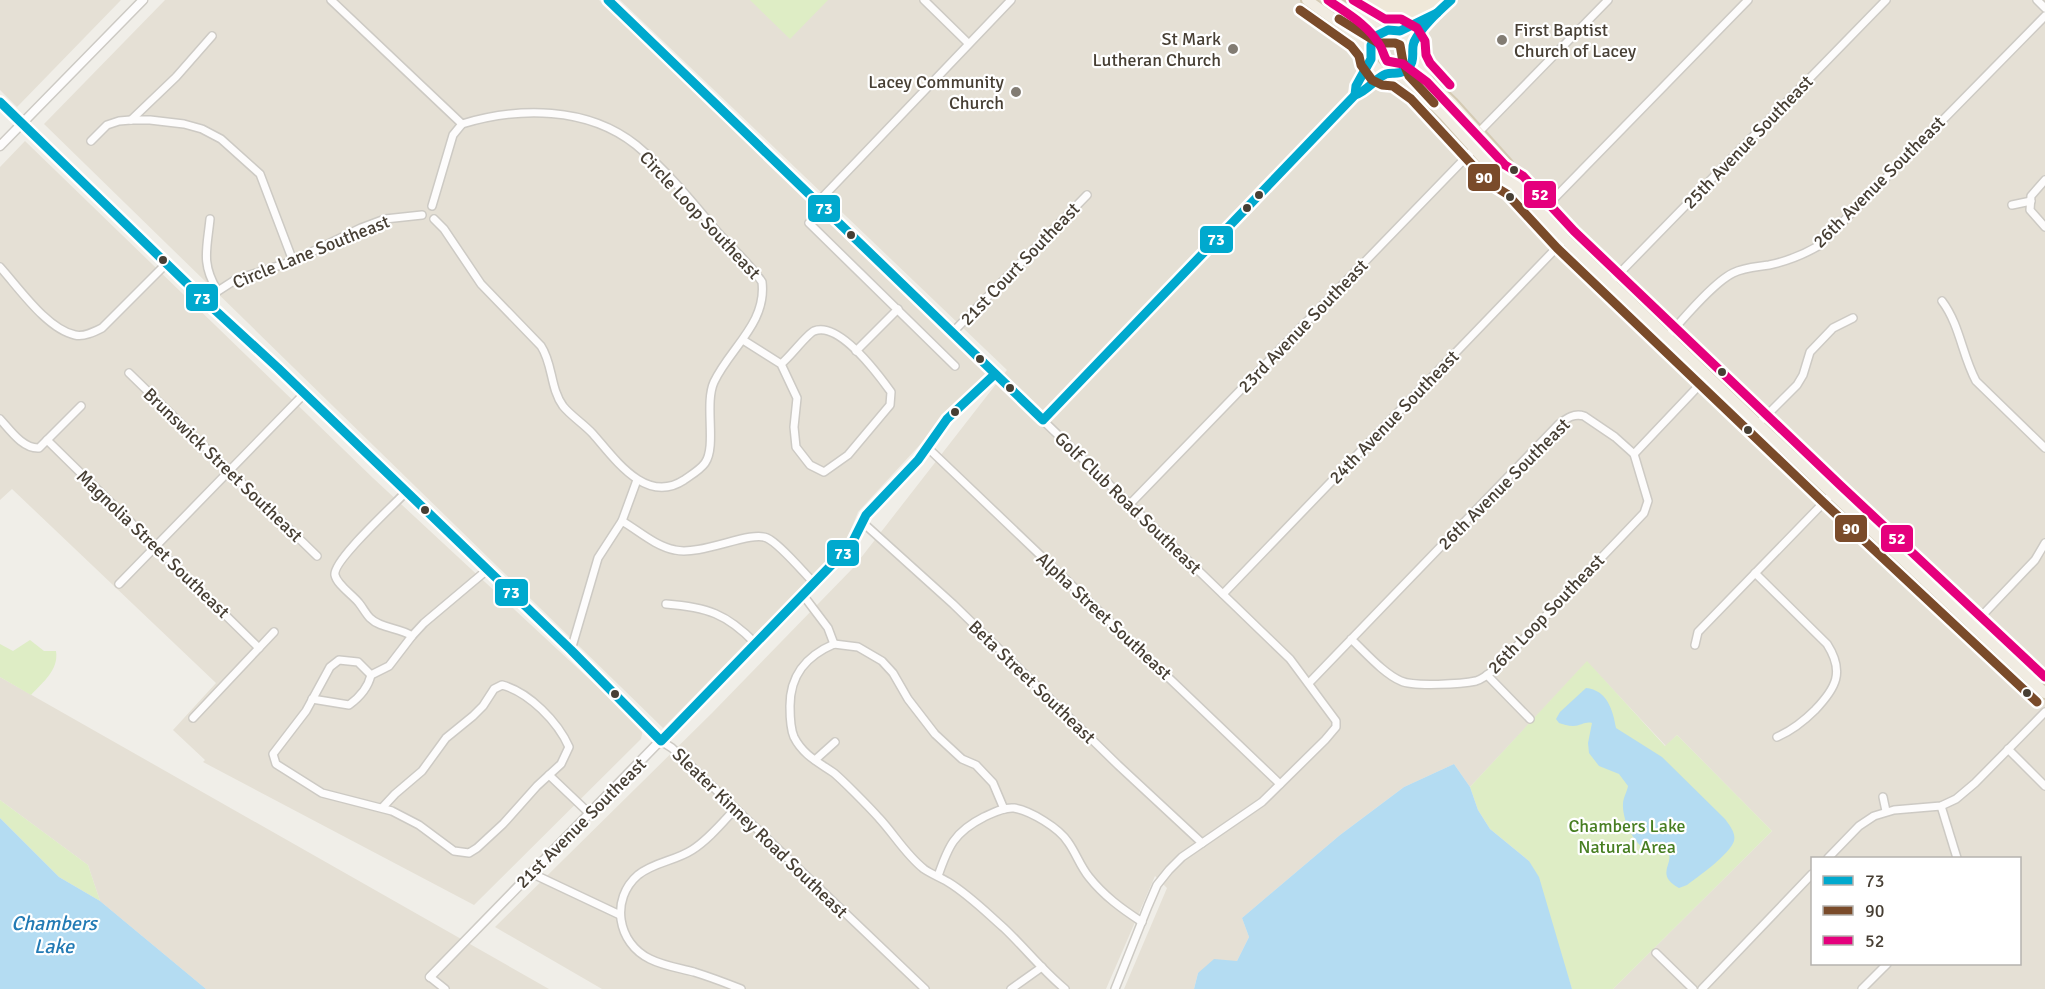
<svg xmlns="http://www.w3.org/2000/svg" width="2045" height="989" viewBox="0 0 2045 989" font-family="Signika,sans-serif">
<rect width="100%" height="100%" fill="#f0eee8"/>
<g fill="#e5e0d5" fill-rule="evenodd">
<polygon points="0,0 121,0 17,107 0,90"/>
<polygon points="165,0 599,0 986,373 858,512 847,540 663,728 44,124"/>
<path d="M620 0H2045V989H1613L1772 831 1677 735 1666 746 1587 662 1470 787 1454 764 1404 787 1340 835 1242 918 1249 937 1237 961 1198 973 1194 989H1124L1167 888 1155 876 1106 989H602L495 927 712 713 853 568 1007 370ZM1812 858H2020V964H1812Z"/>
<polygon points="25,141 373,478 643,729 641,739 474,905 203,762 205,760 173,730 216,683 12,489 0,500 0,167"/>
<polygon points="0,677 549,989 206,989 100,901 88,865 0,800"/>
</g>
<polygon fill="#efe8d9" points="1343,0 1443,0 1422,16 1401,24 1382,22 1366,16"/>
<g fill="#deedc5">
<polygon points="750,0 828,0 790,39"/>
<path d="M30 640 44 651H56C59 670 43 682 31 695L0 677V644L13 651Z"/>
<polygon points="1587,661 1665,746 1677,735 1772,831 1613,989 1572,989 1529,861 1490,829 1478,810 1470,787"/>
<polygon points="0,800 88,865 100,901 59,877 0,818"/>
</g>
<g fill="#b4dcf2">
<path d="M1586 688C1607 690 1613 710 1616 728L1662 757 1725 819C1730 826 1736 833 1734 841 1730 854 1698 877 1687 885L1679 888C1654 875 1675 862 1668 853 1664 847 1656 852 1650 851 1634 847 1622 819 1623 804 1623 798 1627 792 1628 786L1619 774 1599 766 1589 753 1588 743 1592 723C1585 721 1581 726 1573 726 1568 726 1563 724 1559 723L1556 719 1560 712Z"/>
<polygon points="1454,764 1470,787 1478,810 1490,829 1529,861 1539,877 1572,989 1194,989 1198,973 1214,959 1237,961 1249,937 1242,918 1340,835 1404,787"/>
<polygon points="0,818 59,877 100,901 206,989 0,989"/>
</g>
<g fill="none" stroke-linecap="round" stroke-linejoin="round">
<g stroke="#cdcac4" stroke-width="10">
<g id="minor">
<polyline points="331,0 462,124"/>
<polyline points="924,0 968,43"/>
<polyline points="2037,0 2045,8"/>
<polyline points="1355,95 1356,86 1371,59"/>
<polyline points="131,120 176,77 212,36"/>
<polyline points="1479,132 1608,0"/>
<polyline points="91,141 107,125 119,121 131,120 150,120 184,124 202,129 221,139 260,174 293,261"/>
<polyline points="2045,180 2031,196 2030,210 2045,227"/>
<polyline points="817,203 1011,0"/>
<polyline points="2012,205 2031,201"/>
<path d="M432 206 453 135 462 124C518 107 587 106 636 145 665 169 690 199 714 228 729 246 749 262 762 282 767 323 730 348 714 382 704 404 717 446 705 463 700 470 691 475 684 480 646 505 615 459 593 434 584 424 571 416 563 406 550 388 553 364 541 346L481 284 444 229 434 219"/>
<polyline points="1540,213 1748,0"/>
<path d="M210 219C207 249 201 263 217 290"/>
<polyline points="809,223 955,366"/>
<path d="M0 267C19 288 47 329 75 335 84 337 94 332 102 328L167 263"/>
<polyline points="1610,283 1886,0"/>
<polyline points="204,300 235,280 293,261 361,228 385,219 422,215"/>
<path d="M1942 301C1960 325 1962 355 1976 381L2045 448"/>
<polyline points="952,333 1087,195"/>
<path d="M1667 337C1682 320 1714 282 1733 273 1745 267 1757 267 1769 265 1788 261 1803 255 1820 245L2045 16"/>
<path d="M743 340 781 364 797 398 794 427 796 447 810 465 824 472 848 455 890 405 891 392C878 374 839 321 814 331 807 334 790 357 781 364"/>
<polyline points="856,351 898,309"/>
<polyline points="129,373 317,556"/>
<polyline points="995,374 1290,659 1336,721 1336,727 1325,740 1262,802 1182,857 1169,870 1157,885 1148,906 1115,989"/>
<path d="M0 419C10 430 23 449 39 448L81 406"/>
<polyline points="1043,420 1355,95 1362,93 1386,74"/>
<polyline points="1758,424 1797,385 1803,375 1810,352 1833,328 1853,318"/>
<polyline points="47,440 259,648"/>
<polyline points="928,448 1280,784"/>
<polyline points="1634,454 1708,376"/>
<path d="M406 492C394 505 332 561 335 575 337 585 353 595 359 603 363 608 366 614 370 618 381 629 399 627 412 636"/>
<polyline points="1130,504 1475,148"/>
<path d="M622 521C639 531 655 546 675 550 701 556 751 530 767 538 780 544 803 572 814 583"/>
<polyline points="861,521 953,604 1118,765 1202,843"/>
<path d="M1755 573 1827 644C1845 672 1836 688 1815 710 1803 722 1793 730 1777 737"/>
<polyline points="119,584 304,394"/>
<polyline points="1223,594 1565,239"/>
<polyline points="803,595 828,628 834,644"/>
<path d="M666 604C707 607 727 614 755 643"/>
<polyline points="1973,625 2035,560 2045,543"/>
<path d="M834 644C806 656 790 675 790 706 790 716 790 728 794 737 803 755 818 762 834 773 841 779 847 785 854 792 862 800 871 809 879 818 894 834 906 855 924 869 931 874 940 877 948 882 968 894 987 913 1004 928 1025 948 1043 971 1065 989"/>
<polyline points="834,644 858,647 882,661 893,673 908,699 935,734 962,759 976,765 993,783 1004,809"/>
<polyline points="1695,645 1698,632 1832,494"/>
<polyline points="571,650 598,558 622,521 637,480"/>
<path d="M371 675 358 662 339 660 330 667 306 711 273 754 276 764 322 793 392 811 419 825 454 851 469 853 477 848 503 824 537 786 561 764 569 747C558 722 529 692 502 685L494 689 483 706 473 716 446 738 422 771 395 794 382 808"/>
<polyline points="371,675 389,666 412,636 424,623 487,570"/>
<polyline points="1487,675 1530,719"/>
<path d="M1309 683 1559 424C1567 418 1574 413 1584 416L1615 437 1634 454 1648 501 1644 513 1496 668C1490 673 1483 679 1476 681 1462 684 1414 687 1401 681 1384 674 1365 652 1351 639"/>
<path d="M312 699 349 705C360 697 368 688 371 675"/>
<polyline points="193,718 274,632"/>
<polyline points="661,741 672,748 925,989"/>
<polyline points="2008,749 2045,786"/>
<polyline points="815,760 835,742"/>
<polyline points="549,775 590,814"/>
<polyline points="1883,797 1886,811"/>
<polyline points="1941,806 1957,858"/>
<path d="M735 809C722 823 708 840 692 850 675 861 654 862 638 875 610 899 617 943 650 959 664 966 679 968 694 972 710 977 726 983 741 989"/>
<polyline points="1828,858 1859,826 1874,816 1894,810 1941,806 1956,799 1975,783 2045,712"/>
<polyline points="531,873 620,915"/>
<path d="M938 876C948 847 954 832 984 817 993 813 1003 807 1014 808 1031 811 1059 828 1068 842 1076 853 1080 866 1089 877 1104 896 1122 909 1142 922"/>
<polyline points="1656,953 1693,989"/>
<polyline points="430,977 445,989"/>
<polyline points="1011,989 1042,967"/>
<polyline points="1702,989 1812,874"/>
<polyline points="1862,989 1887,964"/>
</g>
</g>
<g stroke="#cdcac4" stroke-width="11">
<g id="tertiary">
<polyline points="1400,31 1434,14"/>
<polyline points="1413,44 1437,12 1451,0"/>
<polyline points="0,102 204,300 278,368 571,650 661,741"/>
<polyline points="0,146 143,0"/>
<polyline points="430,977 845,551 853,541 866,515 918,460 947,419 995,374 608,0"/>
</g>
</g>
<g stroke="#d4cab3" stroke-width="14">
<g id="primary">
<polyline points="1307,0 1359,37 1370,51"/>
<polyline points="1332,0 1383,32"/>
<circle cx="1392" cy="52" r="22"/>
<polyline points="1414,59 1430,82 1452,103 1507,164 1515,185"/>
<polyline points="1397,74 1419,90 1444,115 1497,174 1515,185 1565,239 1758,424 2045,693"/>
</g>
</g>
<use href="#minor" stroke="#fdfcfc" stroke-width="7"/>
<use href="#tertiary" stroke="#fdfcfc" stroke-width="8"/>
<use href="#primary" stroke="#f1ece2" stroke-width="10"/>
<g stroke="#fff" stroke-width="14">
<g id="bus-1">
<path d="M608 0 1043 420 1355 95C1368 91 1375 78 1386 74 1392 72 1398 75 1404 71 1418 62 1410 52 1414 42 1421 27 1439 11 1451 0"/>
<polyline points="1355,95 1356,86 1371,59 1371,45 1378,35 1388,30 1400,31 1437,13"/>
<polyline points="0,102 204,300 278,368 571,650 661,741 845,551 853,541 866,515 918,460 947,419 995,374"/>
</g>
</g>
<g stroke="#fff" stroke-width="14">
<g id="bus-2">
<polyline points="1300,10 1351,46 1359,56 1361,65 1372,80 1382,85 1393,86 1411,99 1489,183 1507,194 1557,248 1824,503 2037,702"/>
<polyline points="1339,19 1378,43 1395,43 1400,45 1403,62 1409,76 1434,103"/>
</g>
</g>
<g stroke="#fff" stroke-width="14">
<g id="bus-3">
<path d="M1328 0C1346 13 1367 24 1379 44 1383 49 1383 55 1387 61L1403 64 1427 82 1505 165 1523 176 1574 231 1840 485 2045 677"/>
<polyline points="1353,0 1385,19 1401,19 1417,28 1425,41 1426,55 1430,63 1450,85"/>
</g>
</g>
<use href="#bus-1" stroke="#00a9ce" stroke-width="9"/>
<use href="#bus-2" stroke="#7a4b2a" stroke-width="9"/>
<use href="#bus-3" stroke="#e5007d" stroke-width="9"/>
</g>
<g fill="#827c73" stroke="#fff" stroke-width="2">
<circle cx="1502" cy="40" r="6"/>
<circle cx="1233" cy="49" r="6"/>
<circle cx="1016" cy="92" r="6"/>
</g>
<g fill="#473f34" stroke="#fff" stroke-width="2">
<circle cx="1514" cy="170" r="5"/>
<circle cx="1259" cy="195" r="5"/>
<circle cx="1510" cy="197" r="5"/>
<circle cx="1247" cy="208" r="5"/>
<circle cx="851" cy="235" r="5"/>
<circle cx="163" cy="260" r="5"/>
<circle cx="980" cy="359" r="5"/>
<circle cx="1722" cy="372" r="5"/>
<circle cx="1010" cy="388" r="5"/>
<circle cx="955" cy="412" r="5"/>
<circle cx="1748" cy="430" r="5"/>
<circle cx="425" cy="510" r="5"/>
<circle cx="2027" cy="693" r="5"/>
<circle cx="615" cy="694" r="5"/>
</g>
<g text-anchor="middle" stroke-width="4.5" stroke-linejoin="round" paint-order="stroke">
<g font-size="18" fill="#473f34" stroke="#fff" text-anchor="end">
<text x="1514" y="36" text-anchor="start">First Baptist<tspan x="1514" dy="21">Church of Lacey</tspan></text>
<text x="1221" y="45">St Mark<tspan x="1221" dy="21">Lutheran Church</tspan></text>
<text x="1004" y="88">Lacey Community<tspan x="1004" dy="21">Church</tspan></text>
</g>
<g font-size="18" fill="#473f34" stroke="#fff">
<text transform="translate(1748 142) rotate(-46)" y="6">25th Avenue Southeast</text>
<text transform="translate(1879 182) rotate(-45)" y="6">26th Avenue Southeast</text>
<text transform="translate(700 215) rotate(47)" y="6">Circle Loop Southeast</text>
<text transform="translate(311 252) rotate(-22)" y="6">Circle Lane Southeast</text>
<text transform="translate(1020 264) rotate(-46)" y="6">21st Court Southeast</text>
<text transform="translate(1303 326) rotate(-46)" y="6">23rd Avenue Southeast</text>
<text transform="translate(1394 417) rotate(-46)" y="6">24th Avenue Southeast</text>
<text transform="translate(223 465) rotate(44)" y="6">Brunswick Street Southeast</text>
<text transform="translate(1504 484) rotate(-45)" y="6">26th Avenue Southeast</text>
<text transform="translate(1128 503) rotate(44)" y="6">Golf Club Road Southeast</text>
<text transform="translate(153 544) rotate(44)" y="6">Magnolia Street Southeast</text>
<text transform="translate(1546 614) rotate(-46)" y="6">26th Loop Southeast</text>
<text transform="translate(1104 616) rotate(43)" y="6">Alpha Street Southeast</text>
<text transform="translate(1032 682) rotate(44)" y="6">Beta Street Southeast</text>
<text transform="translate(581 823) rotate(-45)" y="6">21st Avenue Southeast</text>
<text transform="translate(760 833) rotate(44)" y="6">Sleater Kinney Road Southeast</text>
</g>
<g font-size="18" fill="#477e21" stroke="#fff">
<text x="1627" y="832">Chambers Lake<tspan x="1627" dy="21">Natural Area</tspan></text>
</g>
<g font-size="20" font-style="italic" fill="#227ab4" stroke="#fff">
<text x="54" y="930">Chambers<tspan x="54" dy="23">Lake</tspan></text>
</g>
</g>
<g stroke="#fff" stroke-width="2">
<rect x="1467" y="163" width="34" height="29" rx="6" fill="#7a4b2a"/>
<rect x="1523" y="180" width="34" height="29" rx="6" fill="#e5007d"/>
<rect x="807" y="194" width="34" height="29" rx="6" fill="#00a9ce"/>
<rect x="1199" y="225" width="35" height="29" rx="6" fill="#00a9ce"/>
<rect x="185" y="283" width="34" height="29" rx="6" fill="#00a9ce"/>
<rect x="1834" y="514" width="34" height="29" rx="6" fill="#7a4b2a"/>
<rect x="1880" y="524" width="34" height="29" rx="6" fill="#e5007d"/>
<rect x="826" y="539" width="34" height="28" rx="6" fill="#00a9ce"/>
<rect x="494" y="578" width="35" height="29" rx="6" fill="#00a9ce"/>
</g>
<g font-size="16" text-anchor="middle" font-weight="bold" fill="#fff">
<text x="1484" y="183">90</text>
<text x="1540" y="200">52</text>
<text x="824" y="214">73</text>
<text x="1216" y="245">73</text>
<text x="202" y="304">73</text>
<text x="1851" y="534">90</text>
<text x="1897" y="544">52</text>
<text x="843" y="559">73</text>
<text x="511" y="598">73</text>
</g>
<rect x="1811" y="857" width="210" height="108" fill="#ffffff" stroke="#b5b2ae" stroke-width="1.5"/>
<rect x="1823" y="876" width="30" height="9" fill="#00a9ce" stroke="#b5b2ae" stroke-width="1.5"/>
<text x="1865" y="887" font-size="18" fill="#473f34">73</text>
<rect x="1823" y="906" width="30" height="9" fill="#7a4b2a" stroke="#b5b2ae" stroke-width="1.5"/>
<text x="1865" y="917" font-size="18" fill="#473f34">90</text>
<rect x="1823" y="936" width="30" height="9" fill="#e5007d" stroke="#b5b2ae" stroke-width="1.5"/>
<text x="1865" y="947" font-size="18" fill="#473f34">52</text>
</svg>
